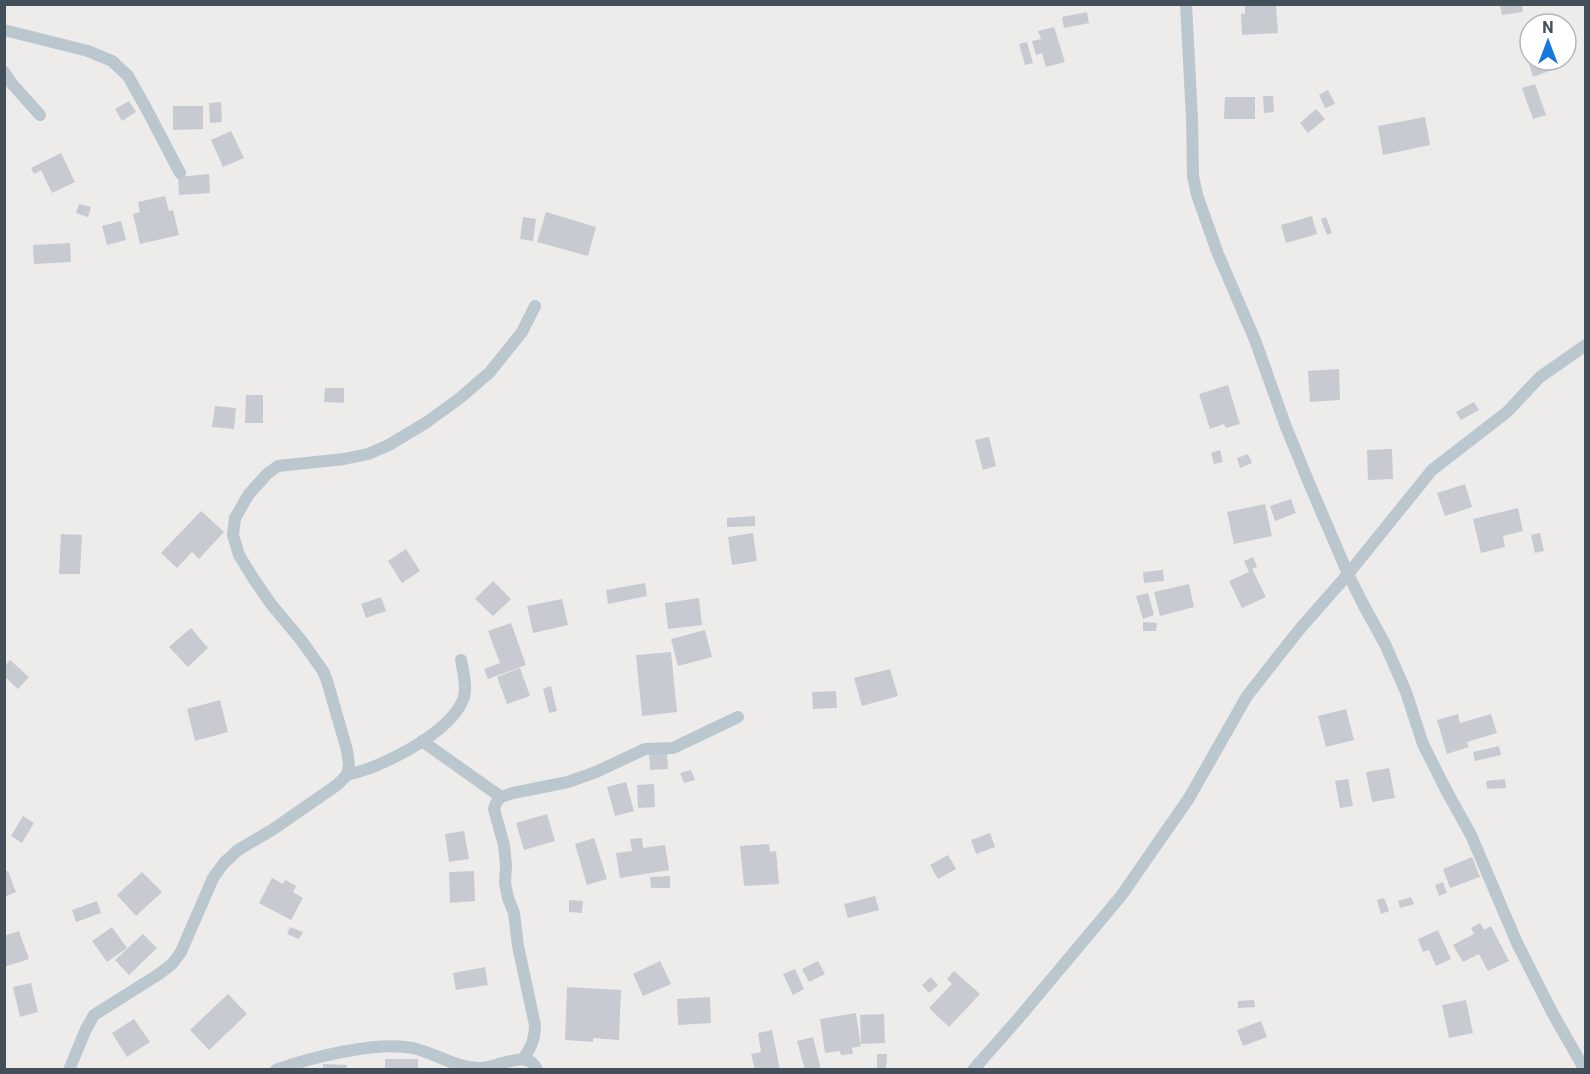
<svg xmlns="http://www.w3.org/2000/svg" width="1590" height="1074" viewBox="0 0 1590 1074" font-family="Roboto,sans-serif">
<rect width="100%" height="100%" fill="#eeebeb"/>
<g fill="#c8cad1">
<polygon points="1245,4 1276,6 1278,33 1242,35 1241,14 1245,14"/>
<polygon points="1500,5 1522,5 1523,12 1502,15"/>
<polygon points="1087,12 1089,23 1064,28 1062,17"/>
<polygon points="1054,27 1065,62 1046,67 1042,53 1036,55 1032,41 1041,39 1038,31"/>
<polygon points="1027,42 1033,63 1025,65 1019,44"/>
<polygon points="1541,60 1564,60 1566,65 1533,77 1529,64"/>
<polygon points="1535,84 1546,115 1533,119 1522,88"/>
<polygon points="1328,90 1335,104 1325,108 1319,95"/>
<polygon points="1263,96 1273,96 1274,112 1264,113"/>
<polygon points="1225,97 1255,97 1255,119 1224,119"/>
<polygon points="129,101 136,112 122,121 115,109"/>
<polygon points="221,102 222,122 210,123 209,103"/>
<polygon points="173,106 203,106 203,129 173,130"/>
<polygon points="1316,109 1325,119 1308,133 1300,123"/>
<polygon points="1425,117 1430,145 1383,155 1378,126"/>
<polygon points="231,131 244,158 223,167 211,140"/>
<polygon points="61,153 75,182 52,193 41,170 34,174 31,168"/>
<polygon points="209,174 210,193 179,195 178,177"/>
<polygon points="165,196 169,211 173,210 179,235 140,244 133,214 140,212 138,202"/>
<polygon points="79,204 91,207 88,217 76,213"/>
<polygon points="546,212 596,227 588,256 537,242"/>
<polygon points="1312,216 1317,234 1286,243 1281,225"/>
<polygon points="523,217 536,219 533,241 520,239"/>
<polygon points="1326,217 1332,233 1327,235 1321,219"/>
<polygon points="121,221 126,240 107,245 102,226"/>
<polygon points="70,243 71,262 34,264 33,245"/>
<polygon points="1339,369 1340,400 1310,402 1308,371"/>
<polygon points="1228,385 1240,424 1226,428 1224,424 1210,429 1199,394"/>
<polygon points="325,388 344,388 344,403 324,402"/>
<polygon points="246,395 263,395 263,423 245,423"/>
<polygon points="1474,402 1479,410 1461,420 1456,412"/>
<polygon points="215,406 236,408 234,429 212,427"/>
<polygon points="989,437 996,466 983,470 975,440"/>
<polygon points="1392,449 1393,479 1368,480 1367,450"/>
<polygon points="1220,450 1223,462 1214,464 1211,453"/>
<polygon points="1248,454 1252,463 1240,468 1237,458"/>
<polygon points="1465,484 1472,507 1445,516 1437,493"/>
<polygon points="1291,499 1296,513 1275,521 1270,506"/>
<polygon points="1265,504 1272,536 1234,544 1227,512"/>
<polygon points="1518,508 1523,531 1503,536 1505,547 1481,553 1473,519"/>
<polygon points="201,511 224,532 199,559 192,552 177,568 161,553"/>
<polygon points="755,516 755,526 727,527 727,518"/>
<polygon points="753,533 757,561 732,565 728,537"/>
<polygon points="1540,533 1544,551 1535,553 1531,535"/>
<polygon points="61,534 82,535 80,574 59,574"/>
<polygon points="406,549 420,571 402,583 388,561"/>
<polygon points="1253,557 1257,567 1252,569 1266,597 1242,608 1229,581 1249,572 1244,561"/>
<polygon points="1163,570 1164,581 1144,583 1143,572"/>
<polygon points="493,581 511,599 493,616 475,599"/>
<polygon points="645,583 647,596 608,604 606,590"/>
<polygon points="1189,584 1194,607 1160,616 1154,592"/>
<polygon points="1148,593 1154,615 1143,619 1136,596"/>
<polygon points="381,597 386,611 366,618 361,604"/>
<polygon points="699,598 702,625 668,629 665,603"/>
<polygon points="562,599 568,625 533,633 527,606"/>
<polygon points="1143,622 1157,623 1156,631 1143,631"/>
<polygon points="511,623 526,665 488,679 484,669 500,663 488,631"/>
<polygon points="191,628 208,648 188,667 169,647"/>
<polygon points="705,630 712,657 678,666 671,639"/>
<polygon points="671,652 677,712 642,716 636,655"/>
<polygon points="10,660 29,677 18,689 4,676 4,667"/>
<polygon points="520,668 530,696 507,704 497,677"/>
<polygon points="890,669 898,696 862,706 854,678"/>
<polygon points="551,686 557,711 549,713 543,689"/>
<polygon points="836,691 837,708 813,709 812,692"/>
<polygon points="220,700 228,732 195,741 187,709"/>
<polygon points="1346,709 1354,740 1326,747 1318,716"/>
<polygon points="1458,714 1460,723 1491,714 1497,733 1467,742 1469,747 1447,754 1437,720"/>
<polygon points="1499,746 1501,755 1475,761 1473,752"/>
<polygon points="649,751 667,751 668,769 650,770"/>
<polygon points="1389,768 1395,798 1372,802 1366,772"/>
<polygon points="691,770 695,780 684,783 680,773"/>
<polygon points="1348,779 1353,806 1340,808 1335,781"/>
<polygon points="1505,779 1506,788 1487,789 1486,781"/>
<polygon points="626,782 634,811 615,816 607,787"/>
<polygon points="654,784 655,807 638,808 637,785"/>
<polygon points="547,814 555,841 524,850 516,823"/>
<polygon points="23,816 34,823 22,843 11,836"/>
<polygon points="464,831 469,859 449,862 445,834"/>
<polygon points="990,833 995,847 976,854 971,840"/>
<polygon points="594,838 607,879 587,885 575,844"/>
<polygon points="642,838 643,848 665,845 669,870 620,878 616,853 632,851 630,839"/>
<polygon points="769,844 770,852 776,851 779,884 744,886 740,846"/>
<polygon points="948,855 956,869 938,879 930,865"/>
<polygon points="1472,857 1480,877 1450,888 1443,869"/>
<polygon points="8,871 16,892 4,897 4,872"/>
<polygon points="474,871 475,901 450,903 449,872"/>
<polygon points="142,872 162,892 136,916 117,895"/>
<polygon points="670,876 670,888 651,888 650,877"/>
<polygon points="272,878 283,884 285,880 296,886 293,892 303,898 291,920 259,903"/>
<polygon points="1443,882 1447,893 1439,896 1435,885"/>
<polygon points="875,896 879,910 848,918 844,904"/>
<polygon points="1411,897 1414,904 1400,908 1398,901"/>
<polygon points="1384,898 1389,911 1381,914 1377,900"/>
<polygon points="569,900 583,901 582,913 569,912"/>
<polygon points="97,901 101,913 76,922 72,910"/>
<polygon points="1480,923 1484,930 1491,926 1509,961 1488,971 1479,954 1463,962 1453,945 1474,934 1471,928"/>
<polygon points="112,927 127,948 107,962 92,941"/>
<polygon points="290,927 303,932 299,939 287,934"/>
<polygon points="1438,930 1451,959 1436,966 1429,950 1423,952 1418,939"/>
<polygon points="19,931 29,959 4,967 4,936"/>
<polygon points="143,934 157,948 129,975 115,960"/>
<polygon points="660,961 671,984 643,996 633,974"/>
<polygon points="818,961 825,974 809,982 802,969"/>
<polygon points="485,967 488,985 456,990 453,973"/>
<polygon points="795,969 804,989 793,995 783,974"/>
<polygon points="954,971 980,994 949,1027 929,1008 952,984 947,979"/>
<polygon points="931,977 938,985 929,993 922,985"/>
<polygon points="31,983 38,1012 20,1017 13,987"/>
<polygon points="567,987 621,990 619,1040 593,1038 593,1042 565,1040"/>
<polygon points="228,994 247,1014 209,1050 190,1030"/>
<polygon points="710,997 711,1023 678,1025 677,999"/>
<polygon points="1254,1000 1255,1007 1238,1008 1238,1001"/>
<polygon points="1466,1000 1473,1033 1449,1038 1442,1005"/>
<polygon points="856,1013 861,1046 852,1048 853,1054 841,1055 840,1051 825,1053 820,1019"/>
<polygon points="884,1014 885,1043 861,1044 860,1015"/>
<polygon points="134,1019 150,1042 127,1057 112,1033"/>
<polygon points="1261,1021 1267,1037 1243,1046 1237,1030"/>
<polygon points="772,1030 780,1070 755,1070 751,1054 761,1052 758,1033"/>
<polygon points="813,1037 821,1070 805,1070 797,1041"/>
<polygon points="877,1054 887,1054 886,1070 877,1070"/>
<rect x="385" y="1059" width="33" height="11"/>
<polygon points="323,1064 347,1065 346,1070 323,1070"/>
</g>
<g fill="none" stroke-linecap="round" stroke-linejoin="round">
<g stroke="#bbc7ce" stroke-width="12">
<polyline points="1186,4 1192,119 1193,176 1197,195 1218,254 1255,340 1286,427 1309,483 1348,574 1364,606 1385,644 1406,692 1423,744 1446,790 1471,835 1517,943 1553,1014 1585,1070"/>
<polyline points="4,30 88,51 112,61 128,76 146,108 180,173"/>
<polyline points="4,72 13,85 40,115"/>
<polyline points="422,741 501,797"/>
<path d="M347 775C355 773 365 770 373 767 402 755 454 728 464 697 467 686 463 671 461 660"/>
<path d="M524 1058C531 1047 535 1039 535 1025L518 946 514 913 508 898 505 883 506 865 504 845 494 809 496 803 501 797 513 793 568 782 596 772 645 749 673 748 738 717"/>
<polyline points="69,1070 86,1029 94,1015 159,974 172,964 181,952 213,878 224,863 238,850 272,830 337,785 347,775 349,765 347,750 327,681 323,671 301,640 271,604 253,578 239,555 233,535 235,518 249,494 267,474 278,466 344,459 368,454 389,445 427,422 460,398 490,372 522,332 535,306"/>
<path d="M276 1070C312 1057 376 1041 413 1048 435 1053 456 1068 479 1068 497 1069 528 1047 537 1070"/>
<polyline points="973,1070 1018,1019 1121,896 1189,798 1247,696 1299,630 1348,574 1432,470 1507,412 1540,377 1586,345"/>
</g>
</g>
<rect width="1590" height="1074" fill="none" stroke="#435059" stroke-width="12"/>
<g transform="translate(1548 42)"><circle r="28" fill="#ffffff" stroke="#b4b9bd" stroke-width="1.5"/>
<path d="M0-4.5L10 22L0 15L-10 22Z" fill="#1579de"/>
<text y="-9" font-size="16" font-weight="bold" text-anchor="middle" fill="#435059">N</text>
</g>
</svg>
